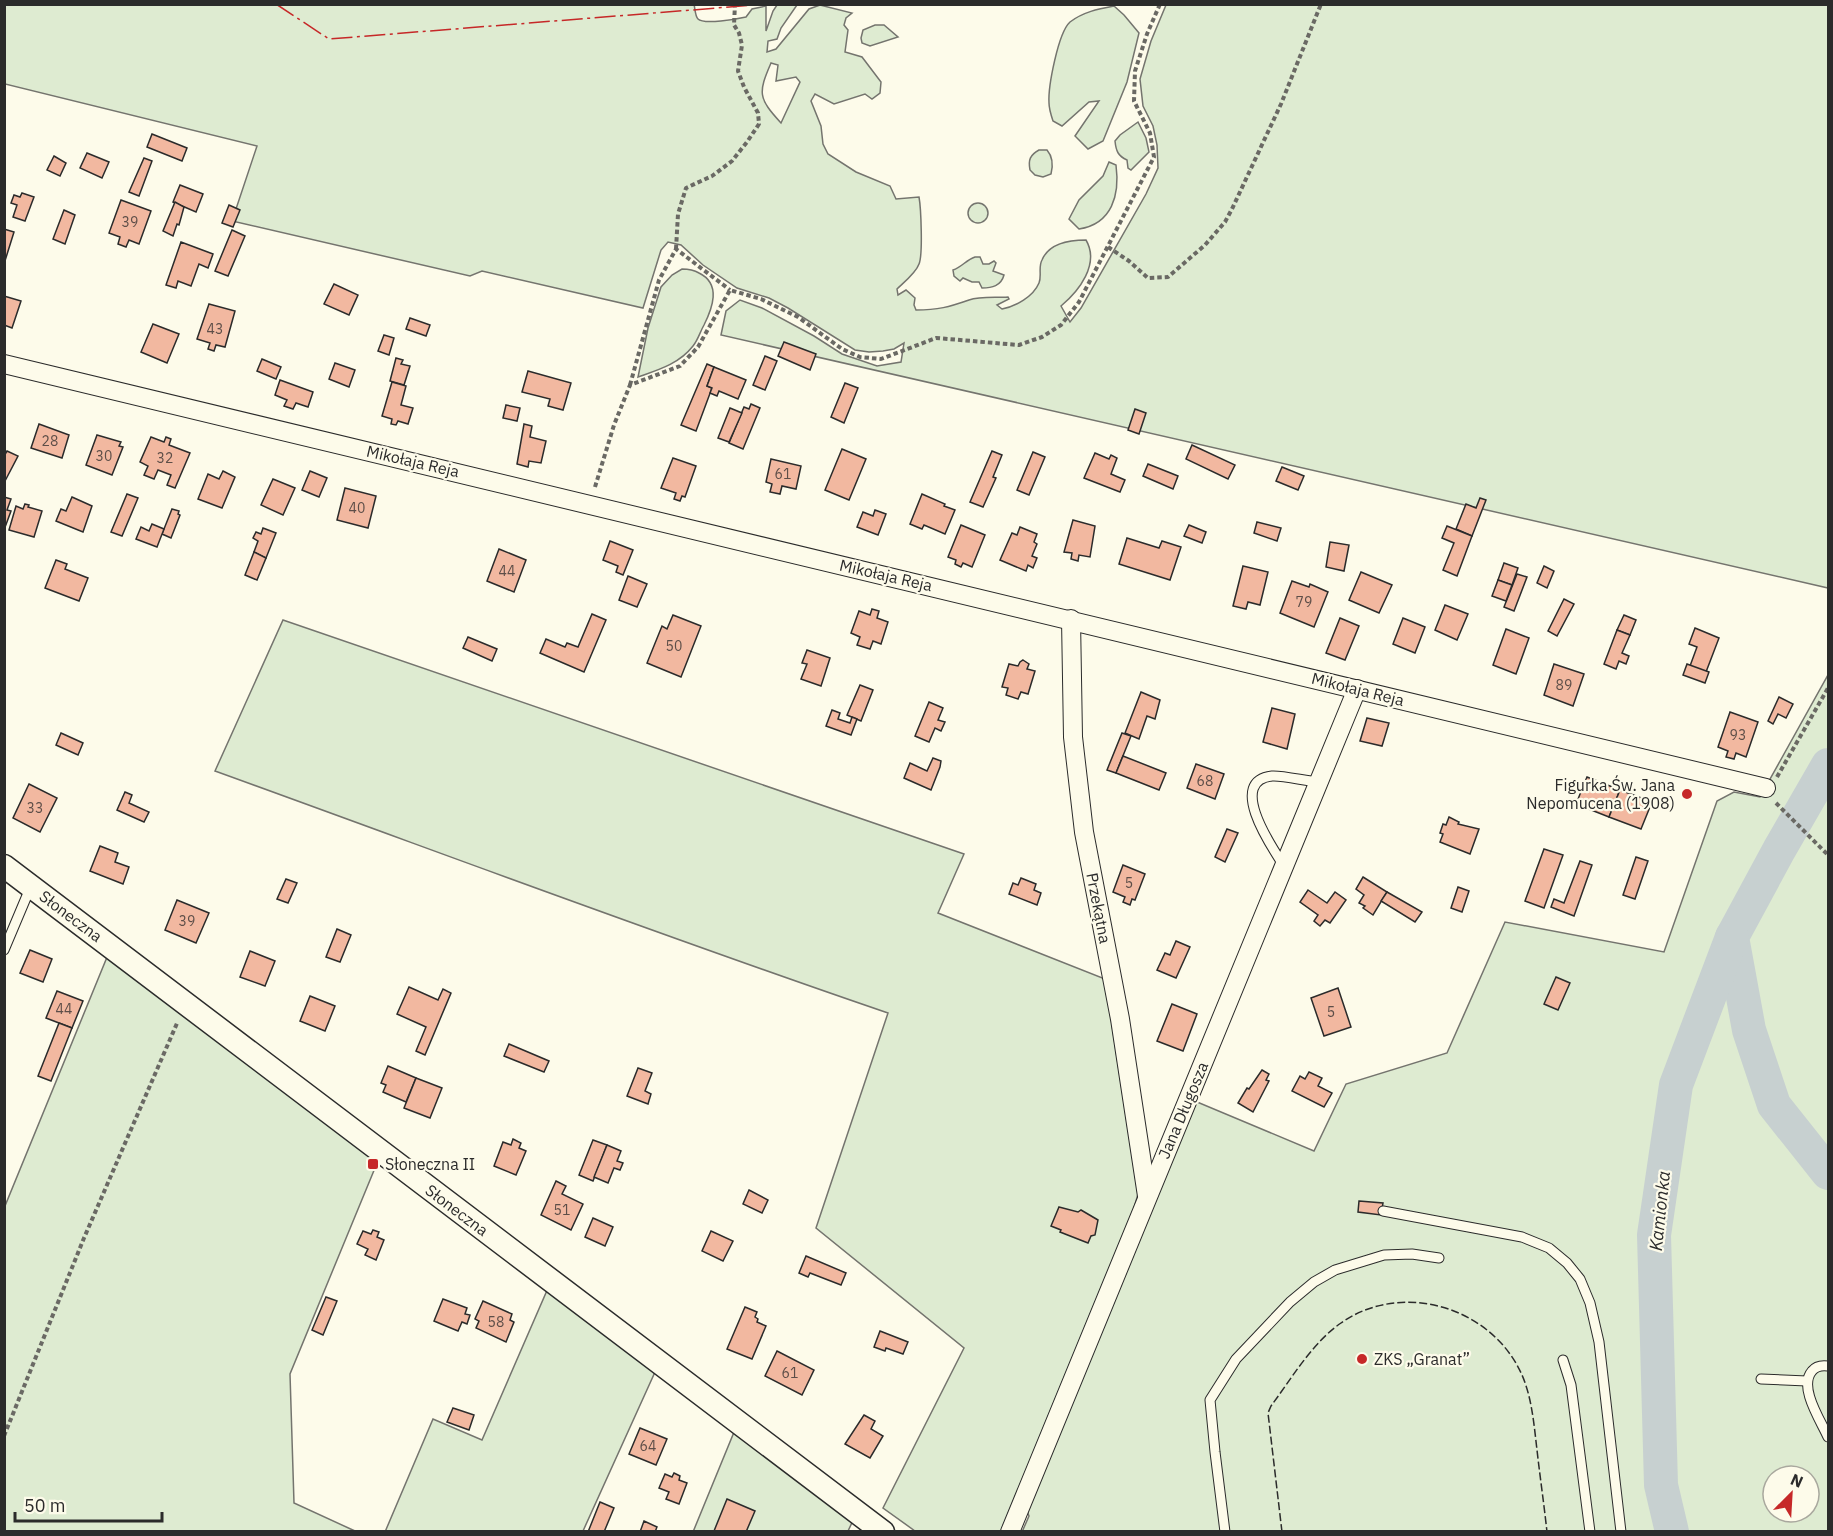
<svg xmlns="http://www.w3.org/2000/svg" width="1833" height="1536" viewBox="0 0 1833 1536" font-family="'IBM Plex Sans',sans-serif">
<rect width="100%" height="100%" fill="#fdfbea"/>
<g fill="#deebd1" stroke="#74746e" stroke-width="1.5" fill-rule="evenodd">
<path d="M694 4C695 8 695 16 698 19 704 25 737 19 746 17L752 9 766 6V31L773 11 777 5H797L781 28 777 39 768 41 767 52 776 49 809 9 820 5 852 13 846 18 844 25 848 30 845 52 862 57 881 82 880 93 872 99 865 94 834 104 815 94 811 101 821 126 823 144 828 154 856 172 890 186 896 199 919 197C921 208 923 255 919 264 916 273 903 283 897 289L898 295 906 290 915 298 914 305 916 310C938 310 949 307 969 300 980 296 996 298 1008 297L1009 299 997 305 1002 309C1016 306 1033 297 1039 283 1042 276 1038 267 1042 260 1049 243 1071 240 1086 240 1100 264 1079 291 1061 306L1070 322 1081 308 1146 194 1158 168 1157 145 1153 126 1143 106 1140 79 1151 41 1166 5H1828V588L721 335 726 311 740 300 762 308 814 336 842 354 877 366 901 362 904 343 894 349 883 351 869 352 855 350 788 308 769 298 737 288 703 265 681 245 668 242 661 250 643 308 482 271 470 276 232 221 257 146 5 84 4 5ZM771 63 778 65 776 81 796 77 800 82 781 123C758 98 758 93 771 63Z"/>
<path d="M1114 6 1124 15 1139 33 1127 82 1103 141 1088 149 1075 136 1099 101 1089 102 1062 126 1053 121C1051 115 1049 109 1049 103 1048 87 1058 33 1070 22 1083 12 1098 9 1114 6Z"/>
<polygon points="875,25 884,25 898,37 870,46 862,43 861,38 863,30"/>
<path d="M1138 122 1146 138 1149 152 1131 170 1128 168 1127 160C1118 156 1116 151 1115 141L1120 135Z"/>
<path d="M1039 150H1047C1053 157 1053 166 1051 174L1043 177 1035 175 1030 170C1028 160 1030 155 1039 150Z"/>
<path d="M1109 162 1116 165C1120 195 1112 224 1079 229L1069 219 1079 200 1103 176Z"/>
<circle cx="978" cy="213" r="10"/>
<path d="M975 257H980L983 264H989L994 261 996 263 993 271 1004 275C1001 286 992 288 982 288L979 282H972L963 278 960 281 954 276 953 270C962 267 966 260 975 257Z"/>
<path d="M682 269C688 269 694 270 699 273 722 284 712 309 704 325 700 332 698 340 693 346 679 364 658 370 638 377L648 328 661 287 672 275Z"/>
<path d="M283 620 964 854 938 913 1105 979 1138 1194 1134 1208 1001 1531H915L883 1508 964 1348 816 1228 888 1013C662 936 439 852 215 771Z"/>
<path d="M1828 675V1531L1022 1532 1029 1516 1027 1511 1190 1099 1314 1151 1346 1084 1447 1053 1505 922 1664 952 1717 801 1734 792 1760 797ZM1773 1476H1809V1512H1773Z"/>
<polygon points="112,945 382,1151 290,1374 294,1503 355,1531 5,1532 5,1206"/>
<polygon points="552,1279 660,1361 583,1531 385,1532 433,1419 482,1440"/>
<polygon points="739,1420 858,1510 848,1531 693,1532"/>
</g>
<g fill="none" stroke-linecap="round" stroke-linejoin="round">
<g stroke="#c7d0d0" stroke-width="34">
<polyline points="1828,765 1779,850 1732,937 1749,1030 1774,1105 1828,1173"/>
<polyline points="1672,1532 1661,1485 1654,1235 1676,1085 1732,937"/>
</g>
</g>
<g fill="#f2b8a0" stroke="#2b2b2b" stroke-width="1.5">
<polygon points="152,134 187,148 182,161 147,147"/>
<polygon points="87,153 109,162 102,178 80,168"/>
<polygon points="54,156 66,163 60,176 47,170"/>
<polygon points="144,158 152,161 139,196 129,192"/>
<polygon points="180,185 203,194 196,212 173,202"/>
<polygon points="22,193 34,197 25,221 13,217 17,205 11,203 14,195 20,197"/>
<polygon points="121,200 151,211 139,244 129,240 126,247 118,244 120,237 109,233"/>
<polygon points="175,202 184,207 179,225 177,224 173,236 163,231"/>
<polygon points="229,205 240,210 233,227 222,223"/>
<polygon points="64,210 75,215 65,244 53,239"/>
<polygon points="4,229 14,232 4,264"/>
<polygon points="232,230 245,236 228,276 215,271"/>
<polygon points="181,242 213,254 208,268 199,264 191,286 178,281 176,288 166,285"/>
<polygon points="334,284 358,295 349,315 324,304"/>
<polygon points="4,296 21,301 12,328 4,325"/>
<polygon points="209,304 235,311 225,347 216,345 214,351 208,349 210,343 197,339"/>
<polygon points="410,318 430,325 426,336 406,329"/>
<polygon points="153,324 179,334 167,363 141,352"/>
<polygon points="384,335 394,338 389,355 378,351"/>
<polygon points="784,342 816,354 810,370 778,356"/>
<polygon points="765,356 777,361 765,390 753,385"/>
<polygon points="396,358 403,360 401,364 410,366 404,385 390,381"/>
<polygon points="262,359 281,367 276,379 257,371"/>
<polygon points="335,363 355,370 349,387 329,379"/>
<polygon points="707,364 714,367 707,386 712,388 696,431 681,425"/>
<polygon points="714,367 746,380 738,399 719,391 717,396 710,393 712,388 707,386"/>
<polygon points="528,371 571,383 563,410 548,406 550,399 522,392"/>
<polygon points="280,380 313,392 308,407 296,403 293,409 284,406 287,400 275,395"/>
<polygon points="392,382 406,386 401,405 413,408 408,424 398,421 396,425 391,424 392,419 382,416"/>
<polygon points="845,383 858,388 844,423 831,417"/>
<polygon points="751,404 760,408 743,449 729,443 744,407 749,409"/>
<polygon points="506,405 520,408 517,421 503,418"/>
<polygon points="730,408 742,413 729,442 718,438"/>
<polygon points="1135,409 1146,413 1139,434 1128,430"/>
<polygon points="39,424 69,435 62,458 31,448"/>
<polygon points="524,424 532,426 530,437 546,441 541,463 529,461 528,467 517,464"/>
<polygon points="97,435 121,442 119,446 123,447 112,475 86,465"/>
<polygon points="151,437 164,442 166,437 171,439 169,445 190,453 175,488 167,485 171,475 158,470 154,479 144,475 148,466 140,462"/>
<polygon points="1192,445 1235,465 1228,479 1186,459"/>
<polygon points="842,449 866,459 849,500 825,490"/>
<polygon points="7,451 18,456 5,481 4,456"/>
<polygon points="992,451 1002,455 993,477 996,478 983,507 970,502"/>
<polygon points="1033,452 1045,457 1029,495 1017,490"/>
<polygon points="1095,453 1109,459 1111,455 1117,458 1111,474 1125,480 1120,492 1084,478"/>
<polygon points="673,458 696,466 685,497 682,496 680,501 674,499 676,493 661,488"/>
<polygon points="771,459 801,466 796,489 782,486 780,494 770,492 772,484 766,482"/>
<polygon points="1148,464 1178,476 1173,489 1143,476"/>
<polygon points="1282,467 1304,476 1298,490 1276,481"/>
<polygon points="223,471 235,477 222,508 198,499 208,474 219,479"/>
<polygon points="310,471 327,478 319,497 302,490"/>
<polygon points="273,479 295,488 283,515 261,505"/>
<polygon points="345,488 376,496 368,528 337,520"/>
<polygon points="127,494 138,498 122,536 111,532"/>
<polygon points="922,494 945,504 944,506 955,510 945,534 924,525 922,529 910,524"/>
<polygon points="4,497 11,499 7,510 11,511 4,530"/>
<polygon points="72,497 92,506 83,532 56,521 61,509 66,511"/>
<polygon points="1480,498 1486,500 1472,536 1456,529 1466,504 1476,508"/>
<polygon points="25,504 29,505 28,507 42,511 34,537 9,530 16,506 23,509"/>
<polygon points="172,509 179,511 178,514 180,515 171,538 162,534"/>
<polygon points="875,510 886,514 878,535 857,527 863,512 873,516"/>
<polygon points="1073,520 1095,526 1090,557 1079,555 1078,561 1071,559 1072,553 1064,552"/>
<polygon points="1257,522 1281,528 1277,541 1254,533"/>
<polygon points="152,524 164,529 157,547 136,539 141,527 149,531"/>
<polygon points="961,525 985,535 972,567 963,563 961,567 955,564 956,560 948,557"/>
<polygon points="1189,525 1206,532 1202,543 1184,536"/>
<polygon points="1447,526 1472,536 1457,576 1443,570 1454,543 1442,538"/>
<polygon points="1020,527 1037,534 1034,542 1037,544 1032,556 1037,558 1033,568 1028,565 1026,571 1000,560 1012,533 1017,535"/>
<polygon points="263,528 276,533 266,558 254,552 258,541 253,538 256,532 261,534"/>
<polygon points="1127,538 1159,548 1162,541 1181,547 1170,580 1119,564"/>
<polygon points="610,541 633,550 623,575 616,572 618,566 603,560"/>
<polygon points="1330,542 1349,545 1344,571 1326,567"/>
<polygon points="499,549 526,560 514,592 487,581"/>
<polygon points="254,552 266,558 257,580 245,575"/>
<polygon points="56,560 67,564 65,569 88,578 79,601 45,588"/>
<polygon points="1504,563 1518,568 1512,585 1498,580"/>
<polygon points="1243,566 1268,572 1260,605 1248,602 1246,609 1233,606"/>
<polygon points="1544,566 1554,571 1547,588 1537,583"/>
<polygon points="1361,572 1392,585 1379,613 1349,600"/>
<polygon points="1517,574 1527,577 1514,611 1504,607"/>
<polygon points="628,576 647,584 637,607 619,600"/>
<polygon points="1498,580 1512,585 1506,601 1492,596"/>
<polygon points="1292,581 1309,587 1310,584 1328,592 1314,627 1280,613"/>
<polygon points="1564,599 1574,604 1557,636 1548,631"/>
<polygon points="1445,605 1468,614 1457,640 1435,630"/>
<polygon points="872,609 879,611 877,618 888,622 881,644 873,641 870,649 857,645 860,637 851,633 859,611 870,615"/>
<polygon points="592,614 606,620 584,672 540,653 546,639 565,647 567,643 578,647"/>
<polygon points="673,615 701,626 681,677 647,663 662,626 667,629"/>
<polygon points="1624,615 1636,620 1630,635 1617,630"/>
<polygon points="1340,618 1359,626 1345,660 1326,653"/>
<polygon points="1403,618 1425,627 1415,653 1393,644"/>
<polygon points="1695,628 1719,638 1706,672 1690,666 1697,647 1689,644"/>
<polygon points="1506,629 1529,638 1516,674 1493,665"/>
<polygon points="1617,630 1630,635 1622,653 1629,656 1626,664 1619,661 1616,669 1604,664"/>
<polygon points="468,637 497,649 492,661 463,648"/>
<polygon points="807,650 830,658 821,686 801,679 807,664 802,663"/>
<polygon points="1023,660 1029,664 1027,669 1035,671 1028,694 1021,692 1018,699 1006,695 1008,688 1002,687 1009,664 1018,666 1020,662"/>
<polygon points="1554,664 1584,674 1573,706 1544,695"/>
<polygon points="1687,664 1709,672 1705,683 1683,675"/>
<polygon points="860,685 873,690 861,721 847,715"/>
<polygon points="1141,692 1160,700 1155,719 1147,716 1139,739 1125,733"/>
<polygon points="1779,697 1793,704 1786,718 1778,714 1773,724 1768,721"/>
<polygon points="929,702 943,708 938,720 945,722 941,731 935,728 929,742 915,736"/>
<polygon points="1272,708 1295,714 1287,749 1263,742"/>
<polygon points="832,710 840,713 838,719 850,723 852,717 857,719 851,735 826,726"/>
<polygon points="1730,712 1758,722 1746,757 1736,753 1734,759 1726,757 1728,751 1718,747"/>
<polygon points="1367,718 1389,723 1382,746 1360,741"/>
<polygon points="61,733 83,743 78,755 56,745"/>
<polygon points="1122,733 1131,736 1116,773 1107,770"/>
<polygon points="1123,756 1166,773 1159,790 1116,773"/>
<polygon points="933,758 941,761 940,767 931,790 904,778 910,763 927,771"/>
<polygon points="1196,764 1224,774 1215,799 1187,788"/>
<polygon points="1587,777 1620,790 1609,817 1576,804"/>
<polygon points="29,784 57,798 40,832 13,818"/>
<polygon points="1620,790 1652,802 1641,829 1609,817"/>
<polygon points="125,792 132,795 129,803 149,812 144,822 117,810"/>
<polygon points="1449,817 1459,822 1458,824 1479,829 1470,854 1440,842 1443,834 1440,833 1443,824 1446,825"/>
<polygon points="1227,829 1238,833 1225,862 1215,857"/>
<polygon points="100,846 118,853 115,862 129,867 123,884 90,871"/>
<polygon points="1544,849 1563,855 1544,908 1525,901"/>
<polygon points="1636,857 1648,861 1635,899 1623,895"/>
<polygon points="1580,861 1592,865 1574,916 1551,907 1554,899 1564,903"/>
<polygon points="1123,865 1145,874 1135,900 1132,899 1130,905 1123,902 1125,897 1113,892"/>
<polygon points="1363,877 1387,892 1373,915 1363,908 1365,906 1359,903 1364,895 1356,889"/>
<polygon points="1021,878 1036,884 1034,890 1041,893 1037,905 1009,894 1013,883 1018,885"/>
<polygon points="286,879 297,883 288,903 277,899"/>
<polygon points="1458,887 1469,891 1462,912 1451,908"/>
<polygon points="1308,890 1327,903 1335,892 1346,900 1330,923 1325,920 1320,926 1314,921 1318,915 1300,902"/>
<polygon points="1387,892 1422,912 1415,922 1381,901"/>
<polygon points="177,900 209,913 196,943 165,930"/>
<polygon points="337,929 351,935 340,962 326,957"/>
<polygon points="1176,941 1190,947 1176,978 1157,970 1165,953 1170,955"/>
<polygon points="30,950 52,959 43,982 20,973"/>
<polygon points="250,951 275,961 265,986 240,977"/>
<polygon points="1556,977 1570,983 1558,1010 1544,1004"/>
<polygon points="409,987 438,1000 443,989 451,993 425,1055 416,1051 426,1027 397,1014"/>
<polygon points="1338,988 1351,1027 1324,1036 1311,998"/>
<polygon points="57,991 83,1001 72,1028 46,1018"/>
<polygon points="310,996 335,1006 325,1031 300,1021"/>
<polygon points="1172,1004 1197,1014 1183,1051 1157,1041"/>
<polygon points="59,1023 72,1028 51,1081 38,1076"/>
<polygon points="509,1044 549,1061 544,1072 504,1056"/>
<polygon points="388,1066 416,1078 406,1102 383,1092 386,1085 381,1083"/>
<polygon points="638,1068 652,1073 645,1091 651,1094 648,1104 627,1096"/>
<polygon points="1262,1070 1269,1074 1266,1080 1269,1081 1253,1112 1238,1103 1247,1088 1249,1089"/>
<polygon points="1309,1072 1322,1078 1318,1086 1332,1093 1324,1107 1292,1091 1300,1076 1305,1079"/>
<polygon points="416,1078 442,1088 430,1118 404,1108"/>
<polygon points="513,1139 521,1143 519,1148 526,1151 516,1175 494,1166 503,1142 511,1145"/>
<polygon points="593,1140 607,1145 593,1181 579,1175"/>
<polygon points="607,1145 621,1151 617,1161 623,1163 620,1170 614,1168 608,1183 594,1177"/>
<polygon points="556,1181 566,1186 562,1194 583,1204 571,1230 541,1215"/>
<polygon points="749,1190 768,1200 762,1213 743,1204"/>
<polygon points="1359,1201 1383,1203 1381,1215 1358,1212"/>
<polygon points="1059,1207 1078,1212 1081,1210 1098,1220 1095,1235 1091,1236 1088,1243 1060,1232 1061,1230 1051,1226"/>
<polygon points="593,1218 613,1227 605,1246 585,1237"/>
<polygon points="373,1230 379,1232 377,1237 384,1240 376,1260 365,1255 368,1249 357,1244 363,1231 371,1234"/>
<polygon points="711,1231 733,1241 723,1261 702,1251"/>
<polygon points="806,1256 846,1273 841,1285 810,1273 808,1277 799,1273"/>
<polygon points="326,1297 337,1301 323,1335 312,1330"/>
<polygon points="443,1299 467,1308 465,1314 470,1315 467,1324 462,1322 458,1331 434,1321"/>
<polygon points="483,1301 512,1314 510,1320 514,1322 506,1342 476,1328 479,1321 475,1319"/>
<polygon points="745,1307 757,1312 755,1317 758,1319 757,1322 766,1326 752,1359 727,1349"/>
<polygon points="880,1331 908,1342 903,1354 886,1348 885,1351 874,1347"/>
<polygon points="777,1351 814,1370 802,1395 765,1376"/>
<polygon points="453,1408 474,1415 469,1430 447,1422"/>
<polygon points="864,1415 875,1421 871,1429 883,1436 870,1458 845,1444"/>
<polygon points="640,1428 667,1439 656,1465 629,1454"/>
<polygon points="674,1473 680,1476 679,1480 687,1483 679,1504 666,1499 669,1492 659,1488 665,1474 672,1477"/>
<polygon points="727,1499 755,1511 746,1532 714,1531"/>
<polygon points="600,1502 614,1508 604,1532 588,1532"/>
<polygon points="644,1521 657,1527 655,1532 640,1532"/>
</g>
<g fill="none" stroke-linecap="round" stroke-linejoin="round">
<g stroke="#2b2b2b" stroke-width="11">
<g id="service">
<path d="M1284 866C1273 849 1226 781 1272 776 1281 775 1306 781 1318 782"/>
<polyline points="4,950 31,886"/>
<polyline points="1383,1211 1522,1237 1549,1248 1567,1263 1580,1279 1590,1303 1599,1342 1621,1532"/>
<polyline points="1563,1360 1571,1385 1590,1532"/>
<path d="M1828 1366C1821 1365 1816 1366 1812 1371 1798 1387 1821 1421 1828 1437"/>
<polyline points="1761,1379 1807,1381"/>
<polyline points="1225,1532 1215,1452 1210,1400 1236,1359 1290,1302 1314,1282 1335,1270 1384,1255 1412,1254 1439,1258"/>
</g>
</g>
<g stroke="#2b2b2b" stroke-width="20">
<g id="minor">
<polyline points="4,364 1766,788"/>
<polyline points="1071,619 1073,737 1084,832 1120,1019 1147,1196"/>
<polyline points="1010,1532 1357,689"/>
</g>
</g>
<g stroke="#2b2b2b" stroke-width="25">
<polyline id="tertiary" points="4,866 883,1532"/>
</g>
<g stroke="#6a6964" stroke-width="4" stroke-dasharray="4.5 3" stroke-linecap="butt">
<polyline points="1108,247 1129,261 1148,278 1168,277 1205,245 1225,222 1232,209 1281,104 1321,4"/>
<polyline points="676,249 678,214 686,188 712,176 732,161 747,142 759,124 758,113 744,87 738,71 742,45 739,33 734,25 735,4"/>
<polyline points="630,385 659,280 676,249 730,290"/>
<polyline points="595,487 614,425 630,385 680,366 698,347 730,290 761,299 798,317 842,349 860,357 881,359 936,338 1019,345 1042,337 1061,325 1079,302 1154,157 1150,133 1134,101 1135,71 1147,34 1160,4"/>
<polyline points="1777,777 1828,688"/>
<polyline points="1776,803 1828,855"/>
<polyline points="4,1436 84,1238 178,1021"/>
</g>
<use href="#service" stroke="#fdfbea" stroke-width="9"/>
<use href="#minor" stroke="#fdfbea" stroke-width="18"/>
<use href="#tertiary" stroke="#fdfbea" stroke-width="22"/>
<path stroke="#2b2b2b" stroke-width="1.5" stroke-dasharray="8 3" stroke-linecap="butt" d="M1282 1532 1268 1413 1271 1406C1292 1378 1312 1343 1341 1323 1402 1280 1492 1307 1522 1375 1532 1398 1534 1425 1537 1450 1540 1477 1544 1504 1547 1532"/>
<polyline stroke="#c62828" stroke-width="1.5" stroke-dasharray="21 4.5 3 4.5" stroke-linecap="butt" points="276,4 329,39 767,4"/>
</g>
<g fill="#c62828" stroke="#fdfbea" stroke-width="2">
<circle cx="1687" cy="794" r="6"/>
<rect x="367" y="1158" width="12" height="12" rx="3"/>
<circle cx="1362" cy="1359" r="6"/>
</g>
<g text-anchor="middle" stroke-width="4.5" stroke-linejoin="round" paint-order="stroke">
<g font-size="14" fill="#5d4e48">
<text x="130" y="227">39</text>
<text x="215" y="334">43</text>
<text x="50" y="446">28</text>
<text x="104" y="461">30</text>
<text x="165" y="463">32</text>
<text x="783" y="479">61</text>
<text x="357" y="513">40</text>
<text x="507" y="576">44</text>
<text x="1304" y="607">79</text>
<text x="674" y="651">50</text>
<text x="1564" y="690">89</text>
<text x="1738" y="740">93</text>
<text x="1205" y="786">68</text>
<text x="35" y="813">33</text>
<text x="1129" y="888">5</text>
<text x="187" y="926">39</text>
<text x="64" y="1014">44</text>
<text x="1331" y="1017">5</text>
<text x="562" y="1215">51</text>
<text x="496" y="1327">58</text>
<text x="790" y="1378">61</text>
<text x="648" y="1451">64</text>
</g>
<g font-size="16" fill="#2b2b2b" stroke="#fdfbea">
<text transform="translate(413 461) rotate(13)" y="6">Mikołaja Reja</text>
<text transform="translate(886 575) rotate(13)" y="6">Mikołaja Reja</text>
<text transform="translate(1358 689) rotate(14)" y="6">Mikołaja Reja</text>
<text transform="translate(1099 908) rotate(79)" y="6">Przekątna</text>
<text transform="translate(71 916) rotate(37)" y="6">Słoneczna</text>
<text transform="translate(1183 1110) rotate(-67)" y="6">Jana Długosza</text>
<text transform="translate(457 1210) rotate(37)" y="6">Słoneczna</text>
</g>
<g font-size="16" fill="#2b2b2b" stroke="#fdfbea" text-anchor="start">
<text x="1675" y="791" text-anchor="end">Figurka Św. Jana<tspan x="1675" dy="18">Nepomucena (1908)</tspan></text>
<text x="385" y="1170">Słoneczna II</text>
<text x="1374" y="1365">ZKS „Granat”</text>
</g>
<g font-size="18" font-style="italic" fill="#2b2b2b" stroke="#fdfbea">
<text transform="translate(1660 1211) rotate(-84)" y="6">Kamionka</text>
</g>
</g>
<rect width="1833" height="1536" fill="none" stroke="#2b2b2b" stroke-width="12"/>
<g transform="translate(1791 1494) rotate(24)"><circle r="28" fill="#fdfbea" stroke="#a9a89e" stroke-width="1.5"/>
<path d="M0-4.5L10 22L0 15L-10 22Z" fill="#c62828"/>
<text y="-9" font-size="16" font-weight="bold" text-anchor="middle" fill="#2b2b2b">N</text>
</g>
<path d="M15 1512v9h147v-9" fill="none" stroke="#2b2b2b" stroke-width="3"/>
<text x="24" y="1512" font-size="18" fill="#2b2b2b" stroke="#fdfbea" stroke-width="4.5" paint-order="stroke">50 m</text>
</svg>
